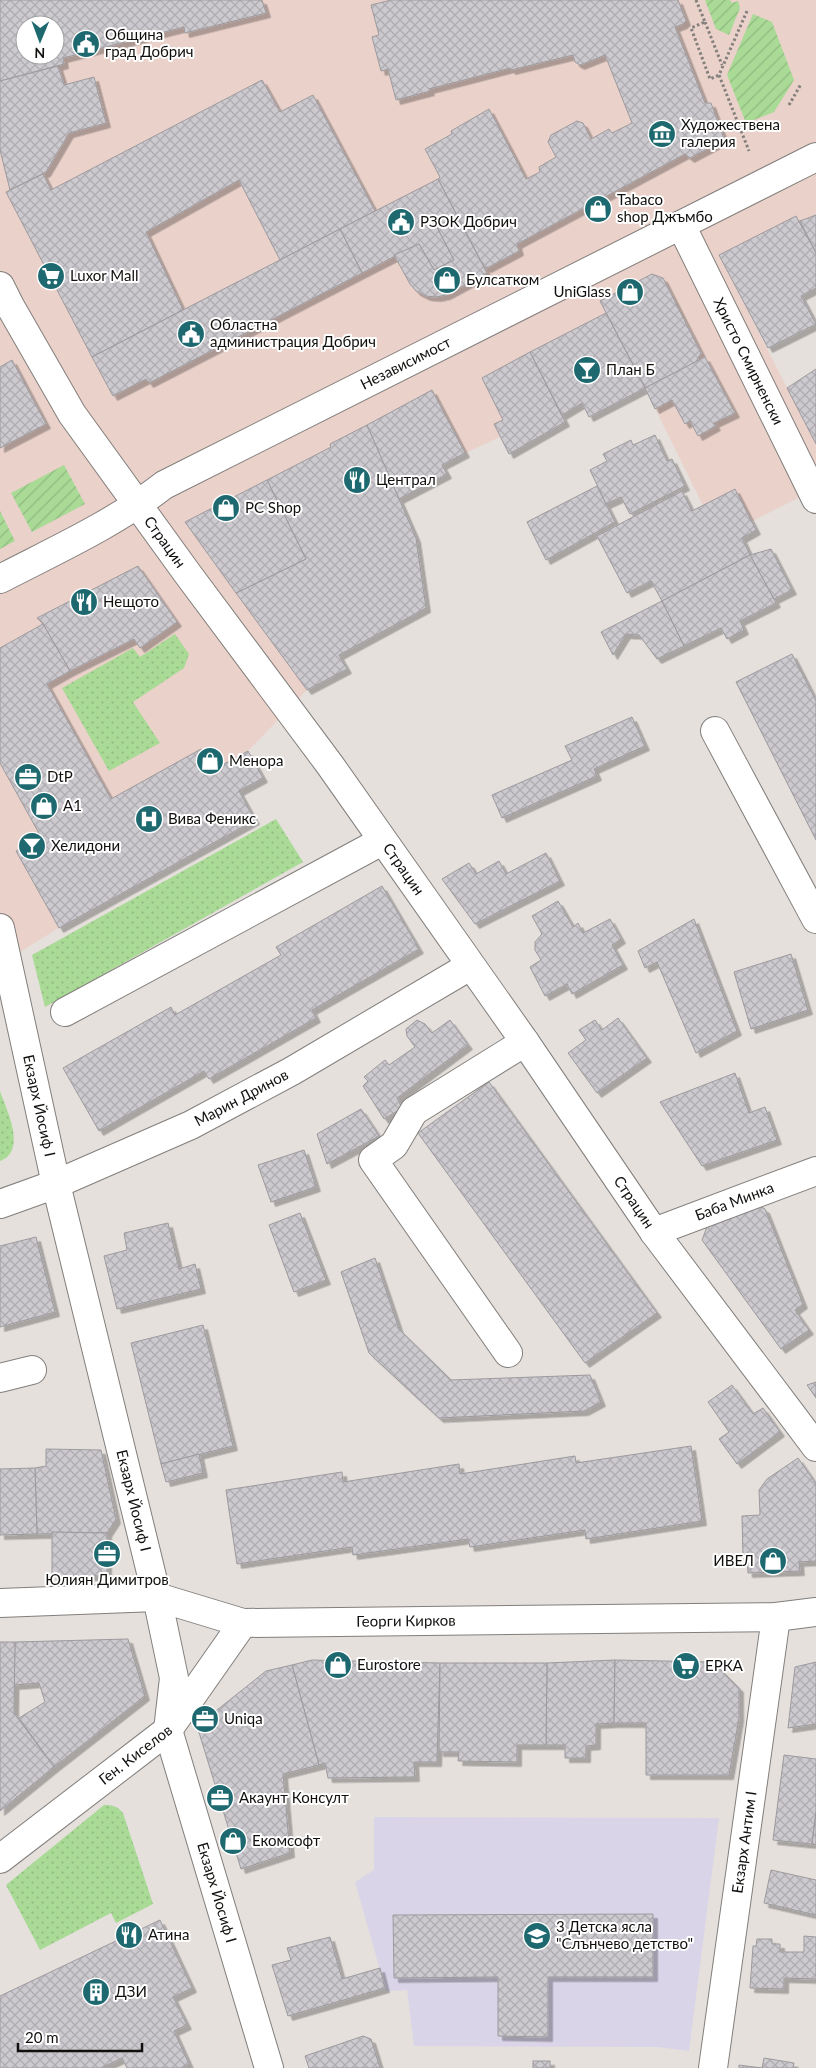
<svg xmlns="http://www.w3.org/2000/svg" width="816" height="2068" viewBox="0 0 816 2068" font-family="Lato,sans-serif">
<defs>
<pattern id="grass-dots" width="8" height="8" patternUnits="userSpaceOnUse" patternTransform="scale(1.25)"><rect width="8" height="8" fill="#a9da96"/><path d="M2 2h.1M6 6h.1" fill="none" stroke="#90ba80" stroke-width="1.8" stroke-linecap="round"/></pattern>
<pattern id="garden-furrows" width="10" height="10" patternUnits="userSpaceOnUse" patternTransform="scale(1.25)"><rect width="10" height="10" fill="#a9da96"/><path d="M-1 1l2-2M0 10L10 0M9 11l2-2" fill="none" stroke="#90ba80"/></pattern>
<pattern id="building-cross-hatch" width="8" height="8" patternUnits="userSpaceOnUse" patternTransform="scale(1.25)"><rect width="8" height="8" fill="#cdcacf"/><path d="M0 0l8 8M0 8l8-8" fill="none" stroke="#afacb1"/></pattern>
<filter id="shadow"><feDropShadow dx="4.5" dy="4.5" stdDeviation="0" flood-color="#0004"/></filter>
</defs>
<rect width="100%" height="100%" fill="#e5e0dc"/>
<path fill="#ead1ca" fill-rule="evenodd" d="M0 0H816V253L796 216 719 255 816 444V489L719 538 645 388 589 417 582 403 562 415 565 422 509 454 500 437 442 464 447 474 399 500 416 538 426 608 339 655 347 669 307 690 248 751 263 778 239 792 255 820 59 928 0 964ZM25 25H55V55H25Z"/>
<polygon fill="#dad4e9" points="374,1817 719,1818 689,2051 658,2047 414,2046 407,1990 386,1991 355,1882 374,1870"/>
<g fill="url(#grass-dots)">
<polygon points="175,634 189,654 184,668 133,702 160,743 109,771 62,688 133,648 140,657"/>
<polygon points="276,819 303,862 45,1007 32,955"/>
<path d="M0 1091C6 1109 28 1151 0 1161Z"/>
<path d="M104 1805C113 1805 117 1806 123 1813L153 1904 116 1923 111 1913 40 1950 6 1885Z"/>
</g>
<g fill="url(#garden-furrows)">
<polygon points="705,0 730,0 732,3 738,1 740,8 729,35 716,29"/>
<polygon points="753,14 772,22 794,80 774,112 746,123 727,75"/>
<polygon points="64,465 85,504 32,532 11,493"/>
<polygon points="0,511 15,541 0,549"/>
</g>
<g fill="url(#building-cross-hatch)" stroke="#9d9a9e" fill-rule="evenodd" filter="url(#shadow)">
<path d="M0 0H262L266 13 185 33 184 27 63 58 64 64 0 81ZM25 25H55V55H25Z"/>
<polygon points="391,0 678,0 686,21 683,24 675,27 705,103 711,103 723,136 722,141 690,158 685,154 517,244 519,251 487,268 484,267 438,179 440,177 425,149 452,134 451,131 489,109 526,179 540,172 539,167 556,157 548,142 551,135 577,121 583,123 591,139 609,129 612,133 632,123 605,55 580,65 575,62 573,55 511,70 510,68 429,89 430,91 396,100 388,69 381,71 372,37 379,35 371,5"/>
<polygon points="58,66 64,85 94,77 106,123 69,133 46,172 10,190 0,150 0,81"/>
<polygon points="262,80 280,112 313,95 375,211 280,260 239,180 146,232 183,310 92,357 6,192 43,174 51,190"/>
<polygon points="438,179 457,216 437,227 454,260 434,270 419,244 362,273 340,229"/>
<polygon points="816,215 816,253 800,221"/>
<polygon points="457,216 487,273 446,295 436,297 426,296 416,291 410,284 394,255 419,244 434,270 454,260 437,227"/>
<polygon points="796,216 816,253 816,288 801,296 816,324 768,348 719,255"/>
<polygon points="340,229 362,273 149,383 146,379 113,396 92,357"/>
<polygon points="652,274 663,278 701,353 696,362 645,388 600,301"/>
<polygon points="606,313 645,388 589,417 582,403 562,415 530,352"/>
<polygon points="530,352 565,422 509,454 494,424 503,420 482,378"/>
<polygon points="705,357 735,413 714,423 716,426 698,436 690,421 685,424 672,400 655,409 645,388"/>
<polygon points="12,360 46,424 0,448 0,367"/>
<polygon points="816,369 816,444 787,388"/>
<polygon points="432,390 465,453 442,465 447,474 399,499 367,425"/>
<polygon points="367,425 416,538 426,608 339,655 347,669 307,690 236,593 306,559 267,480 331,447 330,444"/>
<polygon points="655,435 667,461 672,459 685,486 630,514 621,497 606,504 590,470 607,461 603,454 631,440 633,445"/>
<polygon points="267,480 306,559 236,593 185,522"/>
<polygon points="597,486 615,522 546,560 527,522"/>
<polygon points="735,489 756,530 742,538 750,555 662,601 651,581 627,593 597,536 682,491 692,511"/>
<polygon points="771,549 792,590 774,599 750,555"/>
<polygon points="750,555 776,603 740,621 744,630 727,639 721,628 684,646 662,601"/>
<polygon points="138,566 177,622 140,648 134,639 70,671 43,624 37,618"/>
<polygon points="662,601 684,646 657,659 639,635 626,634 613,655 601,632"/>
<polygon points="43,624 70,671 47,684 111,799 201,749 224,764 248,751 263,778 239,791 255,820 59,928 16,851 41,837 0,763 0,648"/>
<polygon points="792,654 816,701 816,840 736,682"/>
<polygon points="632,717 645,746 594,769 597,776 502,818 492,795 572,760 565,746"/>
<polygon points="546,853 560,881 475,924 442,879 469,863 476,874 499,861 506,874"/>
<polygon points="382,886 419,949 312,1010 316,1018 209,1079 204,1071 99,1131 63,1068 171,1007 175,1015 281,955 276,947"/>
<polygon points="558,901 573,927 578,923 583,933 610,919 621,939 612,945 623,965 572,994 567,984 545,996 530,967 541,960 535,950 535,942 542,934 532,916"/>
<polygon points="694,919 737,1031 696,1053 657,962 645,968 638,951"/>
<polygon points="791,954 808,1010 751,1029 734,972"/>
<polygon points="618,1018 647,1058 597,1093 568,1053 586,1040 579,1030 595,1020 602,1030"/>
<polygon points="417,1020 425,1024 432,1033 450,1020 468,1045 397,1098 402,1108 384,1119 363,1086 368,1081 364,1077 385,1060 389,1065 415,1047 407,1036 406,1029"/>
<polygon points="735,1073 749,1113 765,1107 777,1140 702,1166 660,1102"/>
<polygon points="489,1082 657,1313 585,1363 418,1133"/>
<polygon points="361,1109 379,1136 327,1164 317,1134"/>
<polygon points="304,1150 316,1187 271,1202 258,1165"/>
<polygon points="758,1205 765,1209 803,1304 795,1310 809,1330 781,1349 702,1240 708,1224"/>
<polygon points="300,1213 326,1280 294,1292 269,1225"/>
<polygon points="168,1223 179,1269 195,1264 201,1289 117,1309 104,1256 127,1250 124,1233"/>
<polygon points="36,1237 55,1312 0,1327 0,1246"/>
<polygon points="375,1258 399,1329 451,1380 590,1375 601,1402 584,1411 439,1418 369,1353 341,1272"/>
<polygon points="203,1325 233,1446 161,1464 131,1343"/>
<polygon points="816,1382 816,1398 807,1385"/>
<polygon points="732,1385 753,1414 763,1408 780,1432 737,1464 719,1439 729,1432 708,1402"/>
<polygon points="691,1446 702,1521 586,1539 585,1530 470,1547 468,1539 353,1555 352,1547 237,1564 226,1490 342,1472 343,1482 459,1464 460,1474 575,1456 576,1463"/>
<polygon points="46,1449 101,1450 116,1519 107,1533 37,1534 35,1468 46,1466"/>
<polygon points="199,1454 203,1473 166,1482 161,1464"/>
<polygon points="798,1458 816,1484 816,1561 799,1562 800,1571 748,1573 747,1558 743,1558 742,1516 760,1515 759,1490 767,1479"/>
<polygon points="35,1468 37,1534 0,1535 0,1469"/>
<polygon points="52,1532 107,1533 107,1576 52,1576"/>
<polygon points="128,1639 145,1696 54,1767 19,1718 45,1702 39,1683 14,1685 15,1642"/>
<polygon points="0,1642 15,1642 14,1713 54,1767 0,1811"/>
<polygon points="312,1660 440,1663 437,1762 414,1762 415,1777 328,1778 325,1763 319,1765 292,1665"/>
<polygon points="615,1660 614,1723 596,1724 596,1745 586,1746 586,1758 565,1758 565,1745 546,1745 547,1663"/>
<polygon points="615,1660 713,1662 739,1688 739,1718 729,1775 646,1775 646,1723 614,1723"/>
<polygon points="816,1662 816,1724 788,1728 795,1667"/>
<polygon points="440,1663 547,1663 546,1745 517,1745 517,1762 458,1761 459,1752 439,1752"/>
<polygon points="292,1665 319,1765 283,1774 290,1853 241,1869 197,1726 266,1671"/>
<polygon points="784,1755 816,1759 816,1811 812,1844 773,1840"/>
<polygon points="816,1813 816,1845 812,1844"/>
<polygon points="771,1870 816,1880 816,1915 764,1903"/>
<polygon points="653,1914 653,1977 548,1977 548,2037 498,2036 498,1977 394,1978 393,1915"/>
<polygon points="160,1920 192,1988 173,1997 187,2025 174,2031 189,2064 181,2068 127,2068 122,2058 101,2068 0,2068 0,1996"/>
<polygon points="804,1936 816,1937 816,1979 784,1978 784,1989 750,1988 753,1946 756,1946 757,1939 772,1939 772,1944 780,1944 780,1952 804,1952"/>
<polygon points="330,1937 342,1979 380,1968 385,1988 288,2016 272,1965 291,1960 287,1948"/>
<polygon points="363,2036 371,2039 380,2068 309,2068 305,2056"/>
<polygon points="764,2058 794,2063 793,2068 739,2068 739,2065 762,2068"/>
<rect x="533" y="2061" width="17" height="7"/>
</g>
<g fill="none" stroke-linecap="round" stroke-linejoin="round">
<g stroke="#827e7b" stroke-width="30">
<g id="minor">
<path id="s1" d="M681 225 816 499"/>
<path id="s2" d="M0 286 10 306 72 414 187 573 330 765 525 1042 654 1232 816 1447"/>
<path id="s3" d="M0 579C56 550 114 524 164 485L816 157"/>
<polyline points="715,731 816,919"/>
<path id="s4" d="M0 928 56 1184 157 1597 174 1678 168 1730 269 2068"/>
<polyline points="65,1012 382,841"/>
<path id="s5" d="M0 1204 56 1184 191 1125 292 1071 470 966"/>
<path id="s6" d="M654 1232 816 1171"/>
<polyline points="508,1353 373,1160 394,1145 414,1111 525,1042"/>
<polyline points="0,1378 32,1370"/>
<path id="s7" d="M0 1603 157 1597 243 1623 776 1617 816 1612"/>
<path id="s8" d="M0 1859 168 1730 243 1623"/>
<path id="s9" d="M713 2068 776 1617"/>
</g>
</g>
<g stroke="#83807d" stroke-width="3" stroke-dasharray="2.5 2.5" stroke-linecap="butt">
<polyline points="696,0 705,22 691,28 710,79 719,75"/>
<polyline points="747,11 719,75 749,151"/>
<polyline points="705,22 722,65"/>
<polyline points="789,105 801,84"/>
</g>
<use href="#minor" stroke="#fff" stroke-width="28"/>
</g>
<defs>
<g id="civic-disc" transform="scale(1.4375)"><circle r="9.5" fill="#1d696f" stroke="#fff"/><path d="M-.6-6.5H3V-4.5H.6V-3L4-1V1h2V6H-6V1h2V-1L-.6-3ZM-1.2 2.5V6h2.4V2.5Z" fill="#fff"/></g>
<g id="museum-disc" transform="scale(1.4375)"><circle r="9.5" fill="#1d696f" stroke="#fff"/><path d="M0-6L6-3V-2H-6V-3ZM-5-1h2V3h-2ZM-1-1h2V3h-2ZM3-1h2V3H3ZM-6 4H6V6H-6Z" fill="#fff"/></g>
<g id="shop-disc" transform="scale(1.4375)"><circle r="9.5" fill="#1d696f" stroke="#fff"/><path d="M-5-2.5h2.3a2.7 3.5 0 0 1 5.4 0H5L5.5 6h-11ZM-1.5-2.5h3a1.5 2.3 0 0 0-3 0Z" fill="#fff"/></g>
<g id="supermarket-disc" transform="scale(1.4375)"><circle r="9.5" fill="#1d696f" stroke="#fff"/><path d="M-6-5.5h2.5l.6 2H6L4.5 2H-2.5L-4.4-4H-6ZM-1.5 3.2a1.3 1.3 0 1 0 .1 0ZM3 3.2a1.3 1.3 0 1 0 .1 0Z" fill="#fff"/></g>
<g id="bar-disc" transform="scale(1.4375)"><circle r="9.5" fill="#1d696f" stroke="#fff"/><path d="M-6-5H6L.8 .8V4.5H3.5V6h-7V4.5H-.8V.8Z" fill="#fff"/></g>
<g id="restaurant-disc" transform="scale(1.4375)"><circle r="9.5" fill="#1d696f" stroke="#fff"/><path d="M-5-6h1v4h1v-4h1v4h1v-4h1v5L-1.5 .5V6h-2V.5L-5-1ZM5-6V6H3V1.5H1.5Q1.5-4 5-6Z" fill="#fff"/></g>
<g id="office-disc" transform="scale(1.4375)"><circle r="9.5" fill="#1d696f" stroke="#fff"/><path d="M-6-3h4V-5.5h4V-3h4V5H-6ZM-1-4.5V-3h2v-1.5ZM-6 0V1H6V0Z" fill="#fff"/></g>
<g id="hospital-disc" transform="scale(1.4375)"><circle r="9.5" fill="#1d696f" stroke="#fff"/><path d="M-5-5h3v3.5h4V-5h3V5h-3V1.5h-4V5h-3Z" fill="#fff"/></g>
<g id="school-disc" transform="scale(1.4375)"><circle r="9.5" fill="#1d696f" stroke="#fff"/><path d="M0-5L7-2L0 1L-7-2ZM-4 1L0 2.5L4 1V4Q0 6-4 4Z" fill="#fff"/></g>
<g id="building-disc" transform="scale(1.4375)"><circle r="9.5" fill="#1d696f" stroke="#fff"/><path d="M-4-6H4V6H1V3H-1V6H-4ZM-2.5-4.3h1.7v1.8h-1.7ZM.8-4.3h1.7v1.8H.8ZM-2.5-1h1.7V.8h-1.7ZM.8-1h1.7V.8H.8Z" fill="#fff"/></g>
</defs>
<g fill-rule="evenodd">
<use href="#civic-disc" x="86" y="44"/>
<use href="#museum-disc" x="662" y="134"/>
<use href="#shop-disc" x="598" y="209"/>
<use href="#civic-disc" x="401" y="222"/>
<use href="#supermarket-disc" x="51" y="276"/>
<use href="#shop-disc" x="447" y="280"/>
<use href="#shop-disc" x="630" y="292"/>
<use href="#civic-disc" x="191" y="334"/>
<use href="#bar-disc" x="587" y="370"/>
<use href="#restaurant-disc" x="357" y="480"/>
<use href="#shop-disc" x="226" y="508"/>
<use href="#restaurant-disc" x="84" y="602"/>
<use href="#shop-disc" x="210" y="761"/>
<use href="#office-disc" x="28" y="777"/>
<use href="#shop-disc" x="44" y="806"/>
<use href="#hospital-disc" x="149" y="819"/>
<use href="#bar-disc" x="32" y="846"/>
<use href="#office-disc" x="107" y="1554"/>
<use href="#shop-disc" x="773" y="1561"/>
<use href="#shop-disc" x="338" y="1665"/>
<use href="#supermarket-disc" x="686" y="1666"/>
<use href="#office-disc" x="205" y="1719"/>
<use href="#office-disc" x="220" y="1798"/>
<use href="#shop-disc" x="233" y="1841"/>
<use href="#restaurant-disc" x="129" y="1935"/>
<use href="#school-disc" x="537" y="1936"/>
<use href="#building-disc" x="96" y="1992"/>
</g>
<g text-anchor="middle" stroke-width="4" stroke-linejoin="round" paint-order="stroke">
<g font-size="15" fill="#11100e" stroke="#fff" text-anchor="start">
<text x="105" y="40">Община<tspan x="105" dy="17">град Добрич</tspan></text>
<text x="681" y="130">Художествена<tspan x="681" dy="17">галерия</tspan></text>
<text x="617" y="205">Tabaco<tspan x="617" dy="17">shop Джъмбо</tspan></text>
<text x="420" y="227">РЗОК Добрич</text>
<text x="70" y="281">Luxor Mall</text>
<text x="466" y="285">Булсатком</text>
<text x="611" y="297" text-anchor="end">UniGlass</text>
<text x="210" y="330">Областна<tspan x="210" dy="17">администрация Добрич</tspan></text>
<text x="606" y="375">План Б</text>
<text x="376" y="485">Централ</text>
<text x="245" y="513">PC Shop</text>
<text x="103" y="607">Нещото</text>
<text x="229" y="766">Менора</text>
<text x="47" y="782">DtP</text>
<text x="63" y="811">A1</text>
<text x="168" y="824">Вива Феникс</text>
<text x="51" y="851">Хелидони</text>
<text x="754" y="1566" text-anchor="end">ИВЕЛ</text>
<text x="107" y="1585" text-anchor="middle">Юлиян Димитров</text>
<text x="357" y="1670">Eurostore</text>
<text x="705" y="1671">ЕРКА</text>
<text x="224" y="1724">Uniqa</text>
<text x="239" y="1803">Акаунт Консулт</text>
<text x="252" y="1846">Екомсофт</text>
<text x="556" y="1932">3 Детска ясла<tspan x="556" dy="17">"Слънчево детство"</tspan></text>
<text x="148" y="1940">Атина</text>
<text x="115" y="1997">ДЗИ</text>
</g>
<g font-size="15" fill="#11100e" stroke="#fff">
<text dy="5" stroke="none"><textPath href="#s1" startOffset="152">Христо Смирненски</textPath></text>
<text dy="5" stroke="none"><textPath href="#s3" startOffset="460">Независимост</textPath></text>
<text dy="5" stroke="none"><textPath href="#s2" startOffset="305">Страцин</textPath></text>
<text dy="5" stroke="none"><textPath href="#s2" startOffset="710">Страцин</textPath></text>
<text dy="5" stroke="none"><textPath href="#s5" startOffset="264">Марин Дринов</textPath></text>
<text dy="5" stroke="none"><textPath href="#s4" startOffset="182">Екзарх Йосиф I</textPath></text>
<text dy="5" stroke="none"><textPath href="#s6" startOffset="86">Баба Минка</textPath></text>
<text dy="5" stroke="none"><textPath href="#s2" startOffset="1115">Страцин</textPath></text>
<text dy="5" stroke="none"><textPath href="#s4" startOffset="588">Екзарх Йосиф I</textPath></text>
<text dy="5" stroke="none"><textPath href="#s7" startOffset="410">Георги Кирков</textPath></text>
<text dy="5" stroke="none"><textPath href="#s8" startOffset="171">Ген. Киселов</textPath></text>
<text dy="5" stroke="none"><textPath href="#s9" startOffset="228">Екзарх Антим I</textPath></text>
<text dy="5" stroke="none"><textPath href="#s4" startOffset="992">Екзарх Йосиф I</textPath></text>
</g>
</g>
<g transform="translate(40 40) rotate(181)"><circle r="24" fill="#ffffff" stroke="#a09f9f"/>
<path d="M0-4L9 19L0 12L-9 19Z" fill="#1d696f"/>
<text y="-8" font-size="14" font-weight="bold" text-anchor="middle" fill="#11100e">N</text>
</g>
<path d="M18 2043v8h124v-8" fill="none" stroke="#11100e" stroke-width="2.5"/>
<text x="25" y="2043" font-size="15" fill="#11100e" stroke="#ffffff" stroke-width="4" paint-order="stroke">20 m</text>
</svg>
